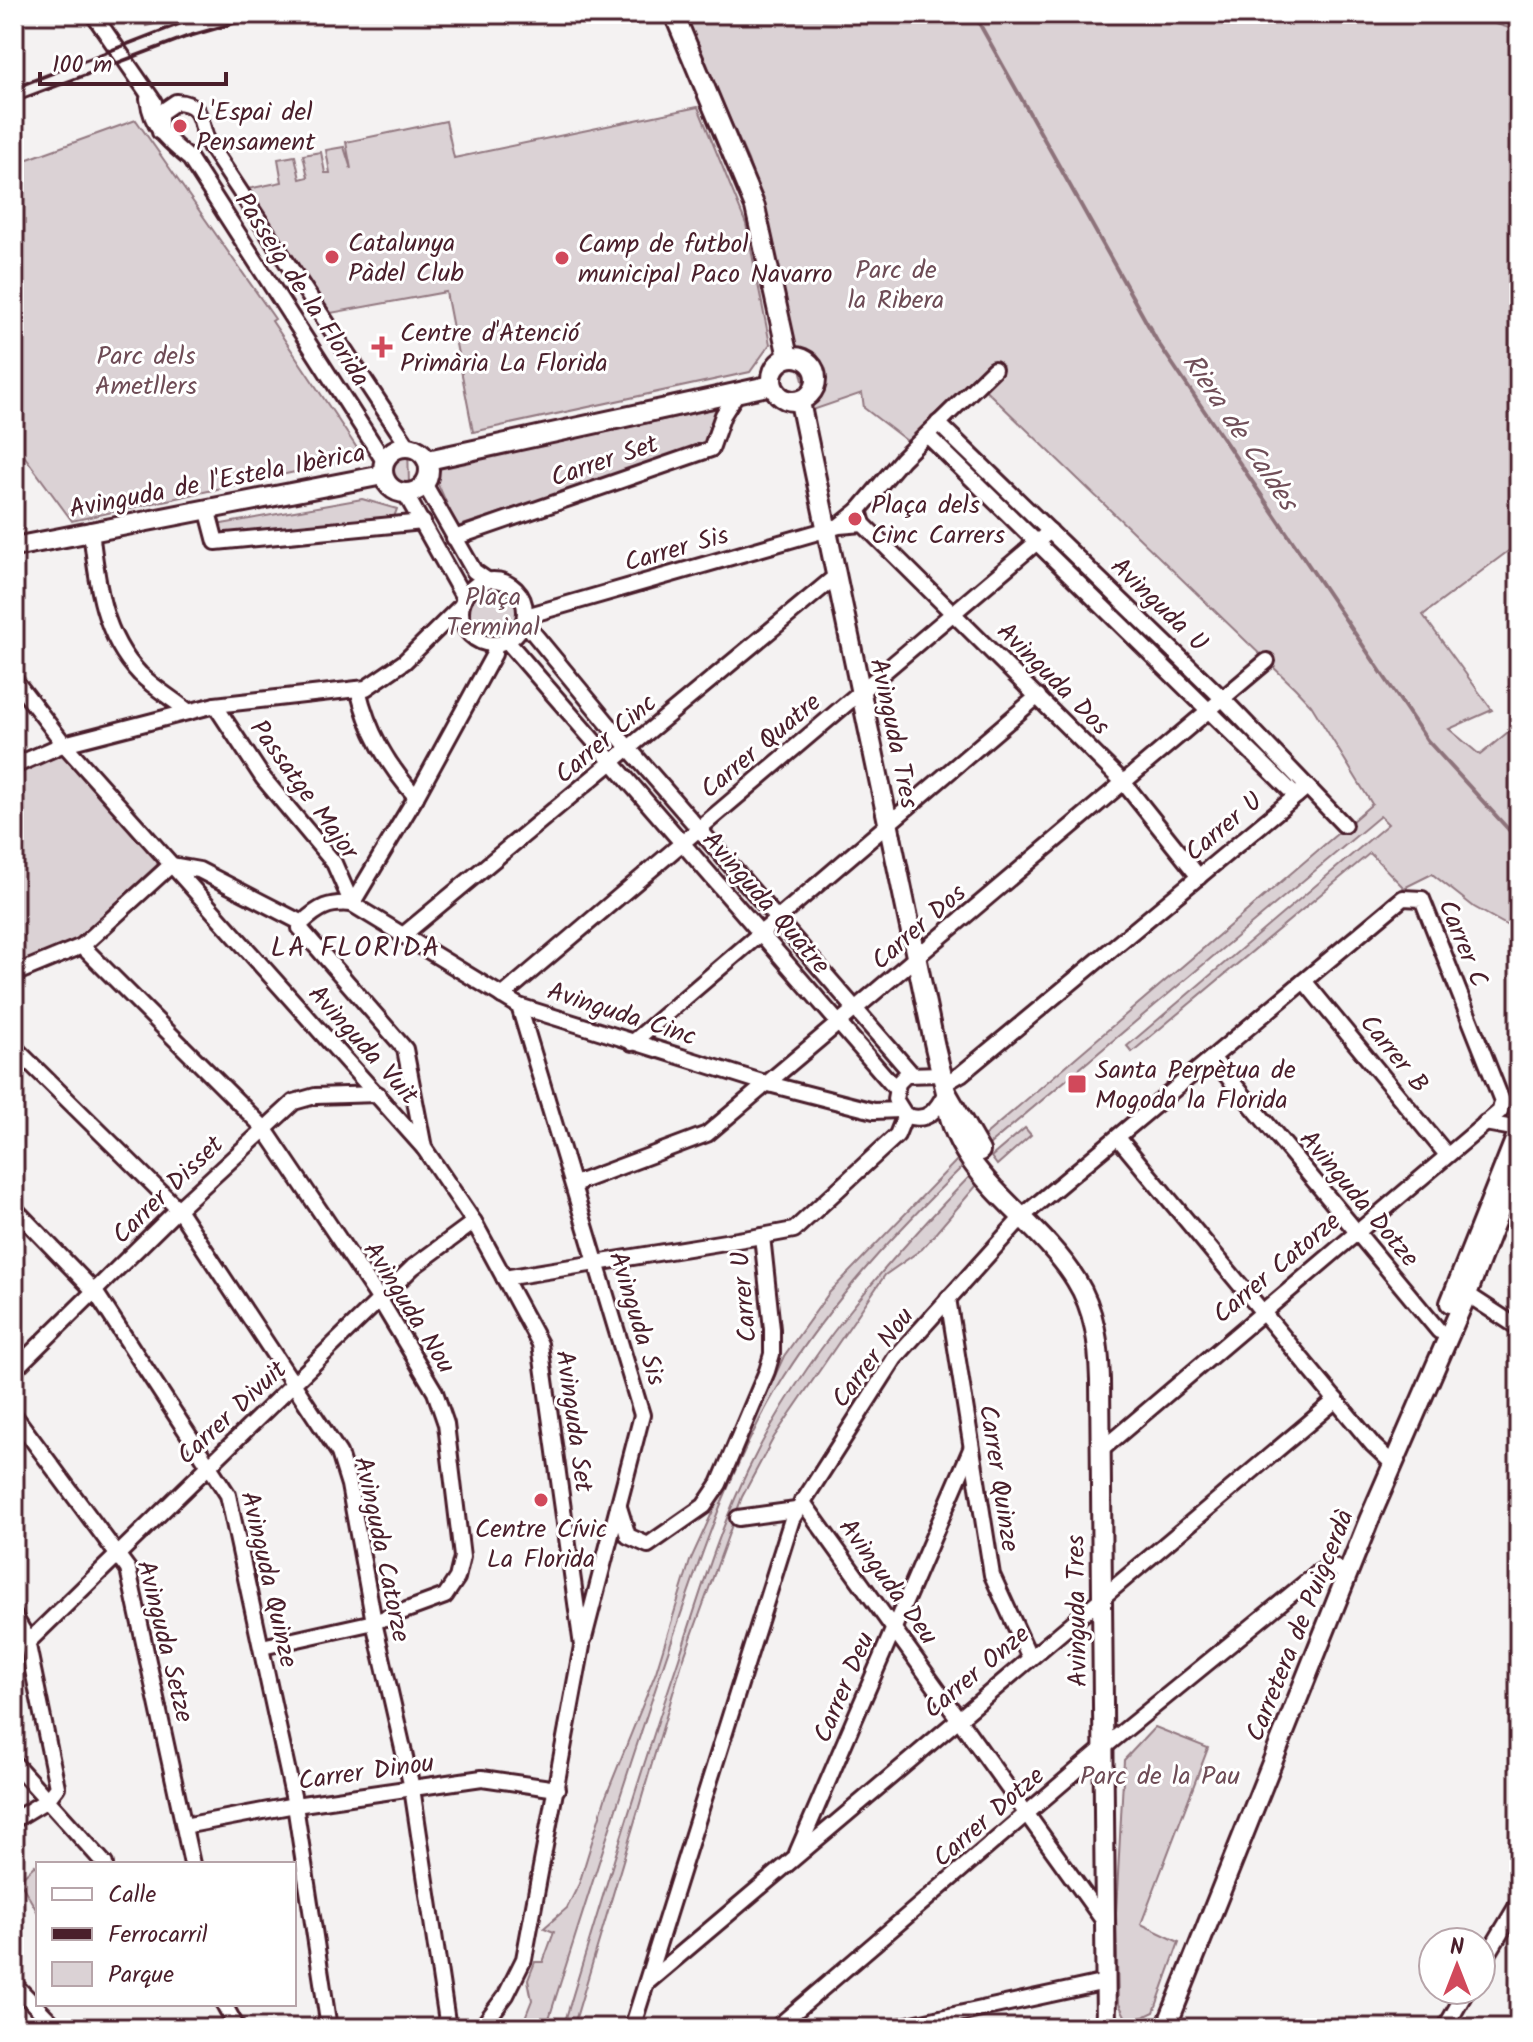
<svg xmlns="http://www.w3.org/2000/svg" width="1533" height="2042" viewBox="0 0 1533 2042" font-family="Kalam,sans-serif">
<rect width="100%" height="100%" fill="#f4f2f2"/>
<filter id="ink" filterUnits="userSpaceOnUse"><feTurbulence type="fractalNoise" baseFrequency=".0125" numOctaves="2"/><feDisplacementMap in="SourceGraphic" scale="16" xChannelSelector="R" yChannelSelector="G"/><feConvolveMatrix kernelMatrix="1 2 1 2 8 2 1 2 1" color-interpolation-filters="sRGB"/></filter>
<g filter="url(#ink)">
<g fill="#dbd2d5" stroke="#927880" stroke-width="2">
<polygon points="143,14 196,14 146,26"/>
<polygon points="683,14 1464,14 1519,31 1519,543 1423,615 1492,710 1449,729 1480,755 1519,723 1519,932 1474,907 1432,874 1404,888 1370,853 1132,1052 1127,1046 1388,824 1380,816 984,1149 978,1141 1372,804 1311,705 1295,688 973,378 907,441 864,408 862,393 810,411 761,200 748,160"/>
<polygon points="698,107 746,224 770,344 750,372 473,432 446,292 331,313 248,189 282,182 278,159 295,156 300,179 308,177 303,155 321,152 325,173 330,173 326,150 344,147 351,169 346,142 446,121 454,158"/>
<polygon points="136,120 275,319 272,321 363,457 72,521 14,442 14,164"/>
<polygon points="719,408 705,444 457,527 434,475 440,467"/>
<polygon points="408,446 409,484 397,481 389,486 383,475 388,455"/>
<polygon points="362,499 397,509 394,517 385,518 381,522 219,537 216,525"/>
<circle cx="493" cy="612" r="32"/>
<polygon points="65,754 158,854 157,865 79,938 14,966 14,773"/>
<polygon points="1025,1128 1031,1135 997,1165 991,1157"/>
<path d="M958 1159 963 1166C897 1231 834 1298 784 1377 733 1459 702 1552 671 1643 627 1771 587 1900 546 2028H521L532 2000 528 1980 535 1962H543L554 1932 544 1928 567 1908 579 1884 606 1796 656 1672 690 1561 784 1356 829 1293Z"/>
<path d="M970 1176 977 1185 922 1249 885 1275 774 1437 742 1497 682 1663 573 2028H563C600 1904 638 1780 679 1658 700 1594 719 1530 748 1470 802 1358 885 1264 970 1176Z"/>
<polygon points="1155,1727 1208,1748 1141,1924 1179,1942 1154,2012 1135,2021 1126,2018 1118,2002 1116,1913 1124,1760"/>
<polygon points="35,1865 38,1868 38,1913 19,1880"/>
</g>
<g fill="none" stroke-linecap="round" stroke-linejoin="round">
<polyline stroke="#8d727a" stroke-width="4" points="974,14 1157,341 1427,740 1519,841"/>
<g stroke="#4a1f2b" stroke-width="20">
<g id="street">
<polyline points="93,14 154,102"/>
<path d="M148 99C152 129 168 140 190 159L384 461"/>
<path d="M160 132V113L176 102C204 103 199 123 208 143L408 446"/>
<polyline points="938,423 1223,699 1344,825"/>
<polyline points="927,435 1296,796"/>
<polyline points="425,485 474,571 487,580"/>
<polyline points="405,493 464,598"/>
<polyline points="207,508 216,542 423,522"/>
<polyline points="859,510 902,459 994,369"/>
<polyline points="863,524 1124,783 1199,877"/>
<path d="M91 530C97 582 102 634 140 674 154 688 173 699 189 712"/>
<polyline points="454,538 711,449 723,415 737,393"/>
<circle cx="493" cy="612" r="32"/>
<polyline points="526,616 839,526 863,524 859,510 839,526"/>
<polyline points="525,623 619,737 911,1073"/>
<polyline points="506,640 895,1088"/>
<polyline points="14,679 64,744 424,1148"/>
<path d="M358 689C368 732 387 764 416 797"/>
<polyline points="215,705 263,778 334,863 352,904"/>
<polyline points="14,766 64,744 215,705 366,688 404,662 461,606"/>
<polyline points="171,865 199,870 302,923 300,928 405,1049 424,1148 474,1222 540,1344 582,1646 524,1959 506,1995 481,2028"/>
<polyline points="352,904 416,797 494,654 495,644"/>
<path d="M302 923C319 907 329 902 352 904L519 1006 765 1083 874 1111 899 1110"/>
<polyline points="402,936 836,576"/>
<polyline points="82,946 264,1128 380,1300 435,1392 446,1424 462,1557 457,1578 445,1596 374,1622 262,1647"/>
<polyline points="14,974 82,946 171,865"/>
<polyline points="1305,982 1447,1155"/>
<polyline points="502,996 1050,531"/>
<polyline points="519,1006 642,1415 584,1638"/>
<polyline points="632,1043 1038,696"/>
<polyline points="14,1047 178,1209 339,1453 349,1485 374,1622 412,1788 448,2028"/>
<polyline points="1214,1060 1439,1331"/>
<path d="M942 1074 906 1075 898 1083 895 1099 905 1115C927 1124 937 1110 946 1092"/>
<polyline points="944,1084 961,1074 1302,791"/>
<polyline points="1485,1123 1519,1129"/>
<polyline points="1119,1139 1373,1445 1392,1463"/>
<polyline points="574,1184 707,1134 1267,661"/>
<polyline points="14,1208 96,1293 228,1495 295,1805 329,2028"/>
<polyline points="504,1278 762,1236"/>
<polyline points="1467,1294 1519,1328"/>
<polyline points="948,1298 992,1575 1030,1658"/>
<polyline points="14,1370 178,1209 294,1102 315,1096 378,1094"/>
<polyline points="14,1415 128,1569 192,1864"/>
<polyline points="802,1501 1105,1923"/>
<polyline points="619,1507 628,1536 648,1545 704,1506 719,1484 767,1371 772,1354 772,1329 762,1236 794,1230 897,1135 905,1115"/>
<polyline points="738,1518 796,1510"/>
<polyline points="14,1616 26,1636 57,1787 47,1800 14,1820"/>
<polyline points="27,1643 413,1267 474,1222"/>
<polyline points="14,1763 105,1864"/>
<polyline points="184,1826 295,1805 482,1778 557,1789"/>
<polyline points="797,1853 971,1449"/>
<polyline points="1481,1966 1519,1902"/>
<polyline points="649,1981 1336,1400"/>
<polyline points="14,1984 57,2028"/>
<polyline points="224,2004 237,2028"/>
<polyline points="632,2028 792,1519 895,1358 1024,1215 1403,898 1422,899 1502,1101 1500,1111 1100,1451"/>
<polyline points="776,2028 1103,1748 1316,1574 1331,1565 1347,1574"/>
<polyline points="894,2028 1106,1982"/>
<polyline points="1445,2028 1467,1990"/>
</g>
</g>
<g stroke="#4a1f2b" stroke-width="24">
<g id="secondary">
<polyline points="674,14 755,207 788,357"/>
<circle cx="794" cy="379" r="22"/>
<polyline points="800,402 935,1047 946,1092 980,1151"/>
<circle cx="406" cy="470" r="23"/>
<polyline points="428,460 772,385"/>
<polyline points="14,547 383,475"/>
<path d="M946 1092C949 1173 1037 1216 1076 1280 1095 1310 1099 1345 1100 1380L1106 2028"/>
<polyline points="1450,1303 1519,1130"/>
<polyline points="1166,2028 1369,1520 1467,1294 1519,1160"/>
</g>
</g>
<use href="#street" stroke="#fff" stroke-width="14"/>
<use href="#secondary" stroke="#fff" stroke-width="18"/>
<g stroke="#4a1f2b" stroke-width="4">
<polyline points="14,88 205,14"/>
<polyline points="14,102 186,37 266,14"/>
</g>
</g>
</g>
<g fill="#d1495b" stroke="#fff" stroke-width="3">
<circle cx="180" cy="126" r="8"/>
<circle cx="332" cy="257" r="8"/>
<circle cx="562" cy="258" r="8"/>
<path d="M378 335h8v8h8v8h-8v8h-8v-8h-8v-8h8z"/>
<circle cx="855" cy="519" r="8"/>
<rect x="1067" y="1074" width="20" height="20" rx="4"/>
<circle cx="541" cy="1500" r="8"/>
</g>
<g text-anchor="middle" stroke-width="6" stroke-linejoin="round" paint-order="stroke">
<g font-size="26" fill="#4a1f2b" stroke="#fff" text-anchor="start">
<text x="196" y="120">L'Espai del<tspan x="196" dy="30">Pensament</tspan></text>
<text x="348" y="251">Catalunya<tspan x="348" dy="30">Pàdel Club</tspan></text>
<text x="578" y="252">Camp de futbol<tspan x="578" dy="30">municipal Paco Navarro</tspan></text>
<text x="400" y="341">Centre d'Atenció<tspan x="400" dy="30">Primària La Florida</tspan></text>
<text x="871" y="513">Plaça dels<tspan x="871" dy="30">Cinc Carrers</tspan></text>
<text x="1095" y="1078">Santa Perpètua de<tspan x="1095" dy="30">Mogoda la Florida</tspan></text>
<text x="541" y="1537" text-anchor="middle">Centre Cívic<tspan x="541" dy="30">La Florida</tspan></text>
</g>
<g font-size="26" fill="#6e4c56" stroke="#fff">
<text x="896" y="278">Parc de<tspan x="896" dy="30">la Ribera</tspan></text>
<text x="146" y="364">Parc dels<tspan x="146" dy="30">Ametllers</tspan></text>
<text x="493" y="605">Plaça<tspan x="493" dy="30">Terminal</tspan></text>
<text x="1160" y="1784">Parc de la Pau</text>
</g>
<g font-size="26" fill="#4a1f2b" stroke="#fff">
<text transform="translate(303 289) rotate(57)" y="9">Passeig de la Florida</text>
<text transform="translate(604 460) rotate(-19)" y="9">Carrer Set</text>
<text transform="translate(217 480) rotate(-11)" y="9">Avinguda de l'Estela Ibèrica</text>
<text transform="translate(676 548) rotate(-16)" y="9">Carrer Sis</text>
<text transform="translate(1160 604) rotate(44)" y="9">Avinguda U</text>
<text transform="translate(1054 678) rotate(45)" y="9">Avinguda Dos</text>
<text transform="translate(895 733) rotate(78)" y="9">Avinguda Tres</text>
<text transform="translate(605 738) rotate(-40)" y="9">Carrer Cinc</text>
<text transform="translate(760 745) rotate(-40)" y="9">Carrer Quatre</text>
<text transform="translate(305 789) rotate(54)" y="9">Passatge Major</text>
<text transform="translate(1223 826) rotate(-40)" y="9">Carrer U</text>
<text transform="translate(767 902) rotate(49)" y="9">Avinguda Quatre</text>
<text transform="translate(918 926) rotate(-41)" y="9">Carrer Dos</text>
<text transform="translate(1464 943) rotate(68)" y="9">Carrer C</text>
<text transform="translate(622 1013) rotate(18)" y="9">Avinguda Cinc</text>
<text transform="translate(364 1044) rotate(48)" y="9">Avinguda Vuit</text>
<text transform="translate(1395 1053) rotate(51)" y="9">Carrer B</text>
<text transform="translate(167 1189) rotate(-44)" y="9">Carrer Disset</text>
<text transform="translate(1360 1198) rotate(50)" y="9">Avinguda Dotze</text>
<text transform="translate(1276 1267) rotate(-40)" y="9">Carrer Catorze</text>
<text transform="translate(743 1297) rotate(-95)" y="9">Carrer U</text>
<text transform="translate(410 1307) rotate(58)" y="9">Avinguda Nou</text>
<text transform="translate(638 1318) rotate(73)" y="9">Avinguda Sis</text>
<text transform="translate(872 1357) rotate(-53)" y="9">Carrer Nou</text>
<text transform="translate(231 1412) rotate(-43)" y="9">Carrer Divuit</text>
<text transform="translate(575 1421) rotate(82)" y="9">Avinguda Set</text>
<text transform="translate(1000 1478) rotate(81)" y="9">Carrer Quinze</text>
<text transform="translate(383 1549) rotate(78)" y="9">Avinguda Catorze</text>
<text transform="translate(270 1579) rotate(77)" y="9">Avinguda Quinze</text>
<text transform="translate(889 1581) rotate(54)" y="9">Avinguda Deu</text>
<text transform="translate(1076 1611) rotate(-91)" y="9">Avinguda Tres</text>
<text transform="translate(1299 1625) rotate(-68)" y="9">Carretera de Puigcerdà</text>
<text transform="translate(166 1641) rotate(76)" y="9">Avinguda Setze</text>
<text transform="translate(976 1671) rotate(-40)" y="9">Carrer Onze</text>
<text transform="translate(843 1687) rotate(-67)" y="9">Carrer Deu</text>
<text transform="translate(366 1771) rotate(-8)" y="9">Carrer Dinou</text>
<text transform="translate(988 1816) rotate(-41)" y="9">Carrer Dotze</text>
</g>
<g font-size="28" font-style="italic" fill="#714f59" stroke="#fff">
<text transform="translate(1241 431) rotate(56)" y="10">Riera de Caldes</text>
</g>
<g font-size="28" letter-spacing="2" fill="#4a1f2b" stroke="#fff">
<text x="356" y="956">LA FLORIDA</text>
</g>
</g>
<rect width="1533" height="2042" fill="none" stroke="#fff" stroke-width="48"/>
<rect x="24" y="24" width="1485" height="1994" fill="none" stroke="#4a1f2b" stroke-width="3" filter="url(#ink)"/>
<rect x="36" y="1862" width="260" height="144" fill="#ffffff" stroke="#b7a5aa" stroke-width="2"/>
<rect x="52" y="1888" width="40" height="12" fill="#ffffff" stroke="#b7a5aa" stroke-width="2"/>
<text x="108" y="1902" font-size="24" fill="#4a1f2b">Calle</text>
<rect x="52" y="1928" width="40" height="12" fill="#4a1f2b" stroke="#b7a5aa" stroke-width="2"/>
<text x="108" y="1942" font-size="24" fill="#4a1f2b">Ferrocarril</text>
<rect x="52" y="1962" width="40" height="24" fill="#dbd2d5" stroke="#b7a5aa" stroke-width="2"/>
<text x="108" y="1982" font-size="24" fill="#4a1f2b">Parque</text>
<g transform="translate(1457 1966)"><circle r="38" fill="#ffffff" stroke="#b7a5aa" stroke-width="2"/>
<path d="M0-6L14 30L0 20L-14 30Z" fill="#d1495b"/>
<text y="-12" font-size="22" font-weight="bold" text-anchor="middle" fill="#4a1f2b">N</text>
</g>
<path d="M40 72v12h186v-12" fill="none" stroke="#4a1f2b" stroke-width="4"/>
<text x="52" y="72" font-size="24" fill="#4a1f2b" stroke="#ffffff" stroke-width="6" paint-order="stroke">100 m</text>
</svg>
